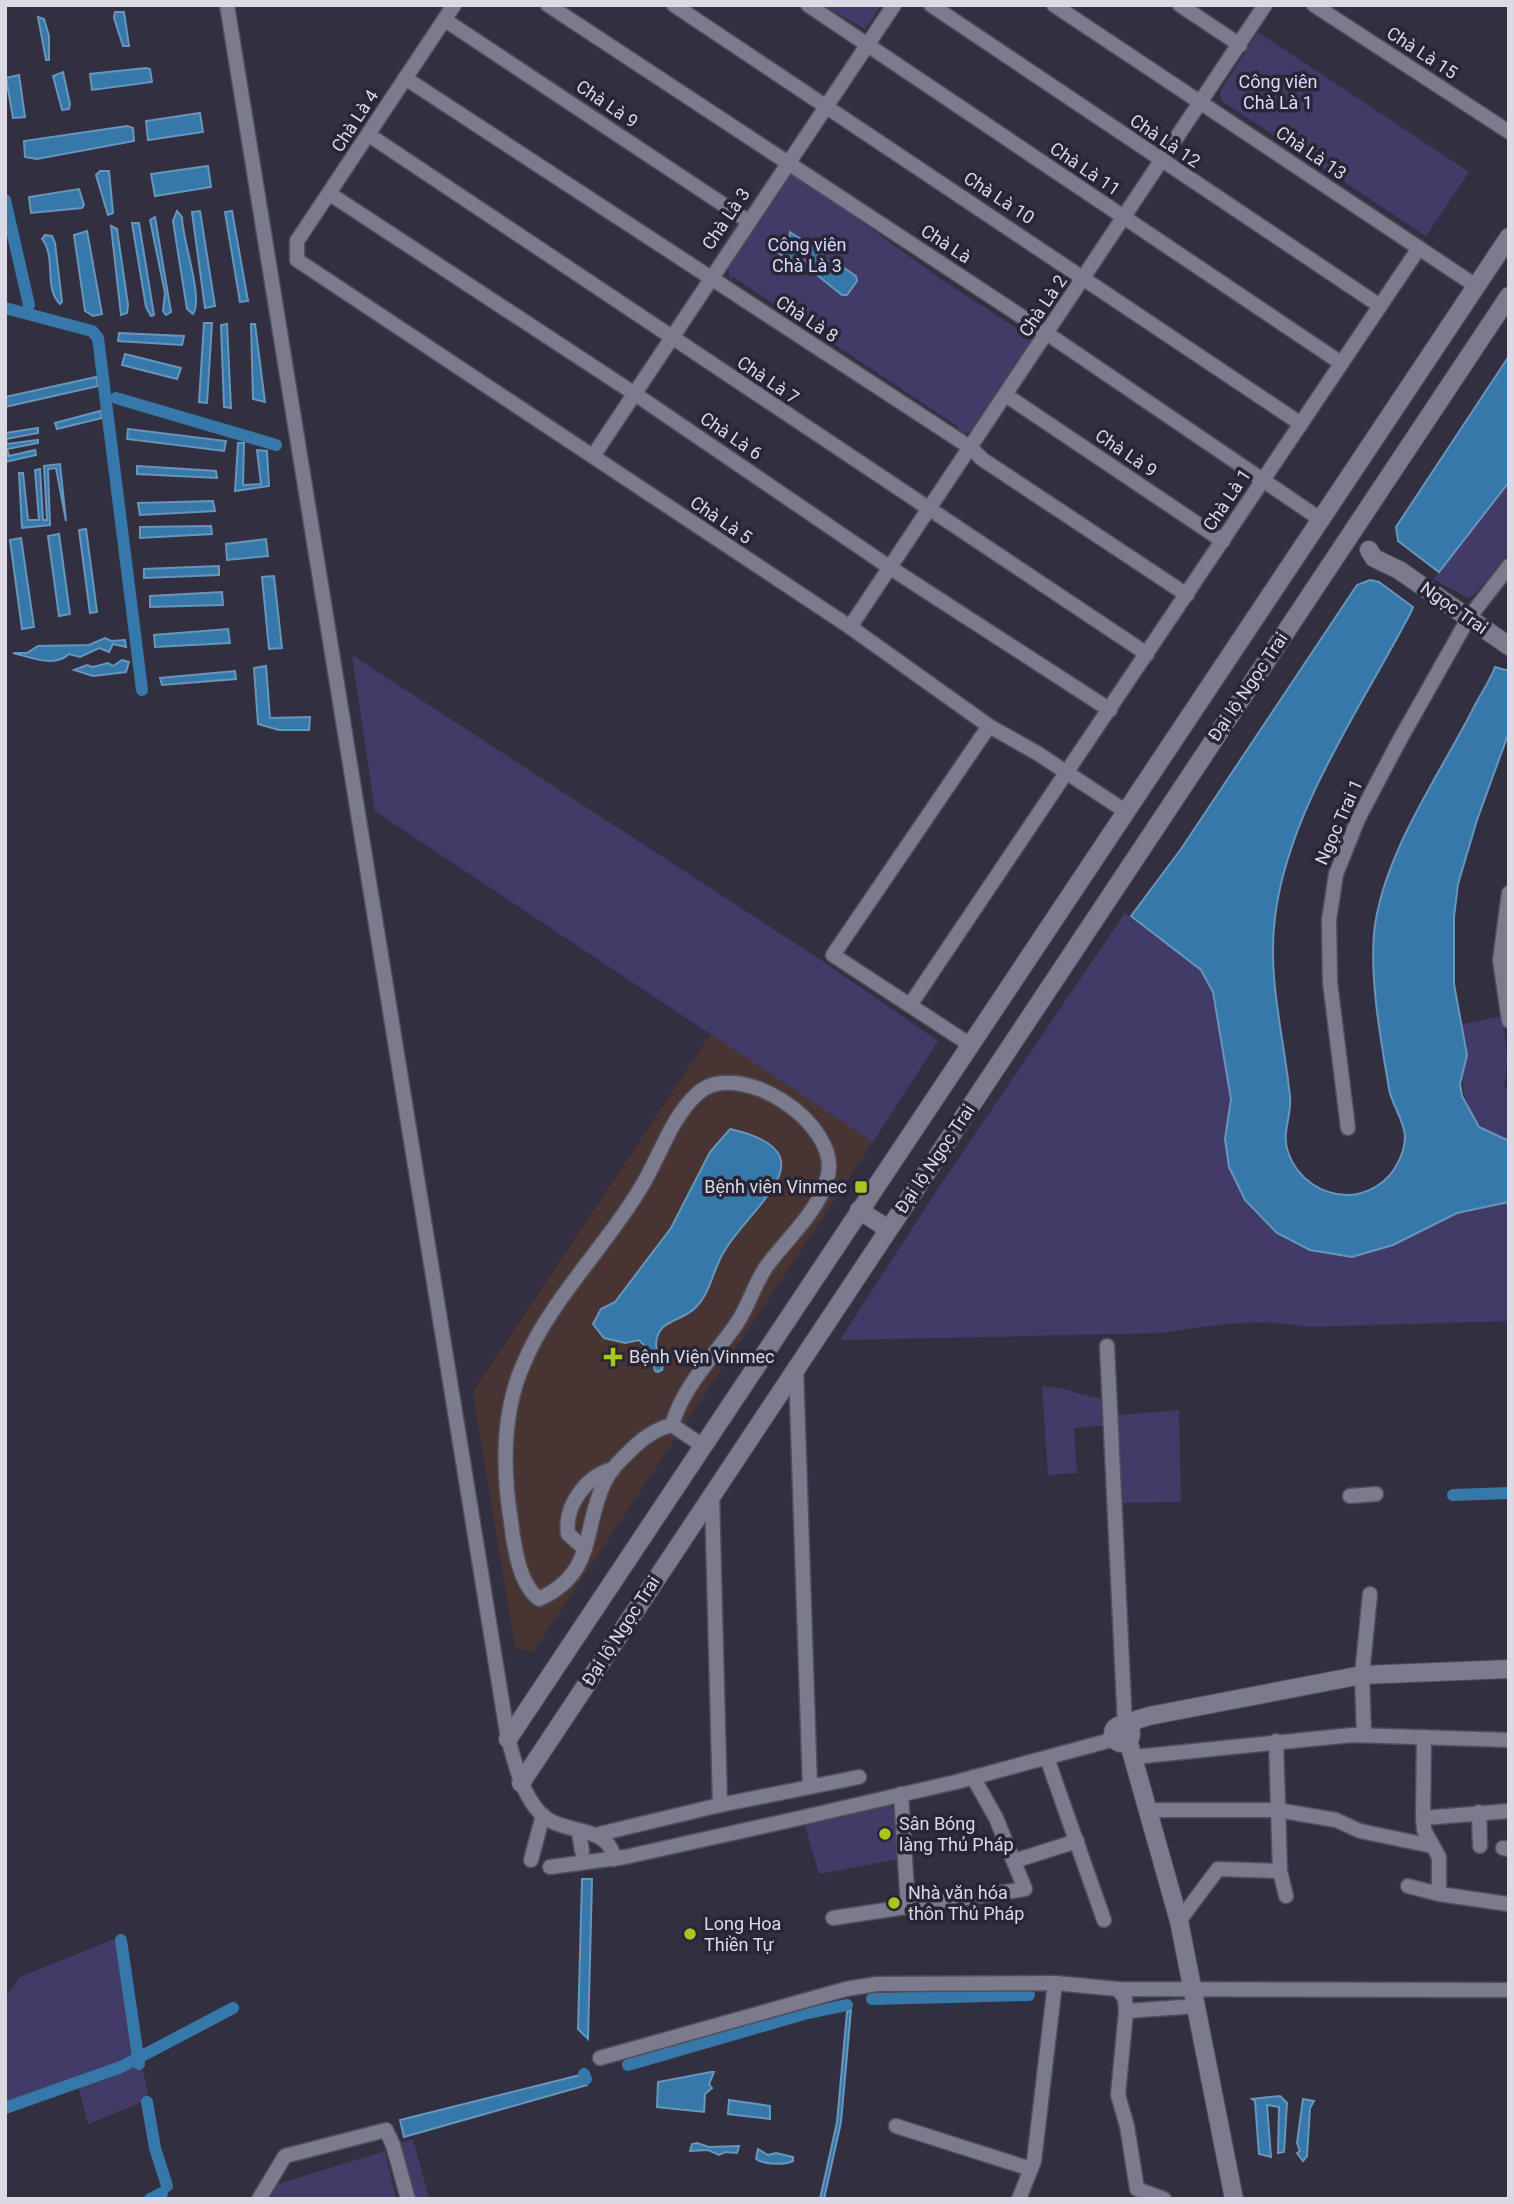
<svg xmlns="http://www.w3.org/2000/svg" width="1514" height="2204" viewBox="0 0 1514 2204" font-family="Roboto,sans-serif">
<rect width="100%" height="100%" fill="#323040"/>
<polygon fill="#483432" points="711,1034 873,1142 533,1652 515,1648 473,1392"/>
<g fill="#433b67">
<polygon points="823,5 881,5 865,29"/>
<polygon points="1258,32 1469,172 1426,236 1222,101 1220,92"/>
<polygon points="787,168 942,280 1021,331 1024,328 1032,340 975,430 961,435 956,433 959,427 741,282 733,277 731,280 727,266"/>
<polygon points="1509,482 1509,553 1476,593 1468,598 1434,579"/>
<polygon points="352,655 821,960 938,1041 873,1142 375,811"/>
<path d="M1125 913 1201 970 1213 992 1231 1099 1225 1139 1229 1167 1245 1200 1310 1250 1339 1256 1365 1254 1393 1245 1457 1213 1509 1202V1321L1306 1327C1259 1317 1209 1326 1162 1333L840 1340 937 1190Z"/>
<path d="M1501 1016C1507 1042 1509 1060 1504 1085L1509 1095V1141C1446 1120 1469 1075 1460 1025Z"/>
<path d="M1042 1386C1067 1387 1086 1398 1110 1400L1118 1415 1179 1410 1181 1502 1115 1503 1112 1425 1074 1428 1077 1473 1048 1475Z"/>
<polygon points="890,1806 895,1809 899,1859 819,1874 805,1825"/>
<polygon points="122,1936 133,2024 149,2099 88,2124 78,2086 5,2111 5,1999 20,1977"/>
<polygon points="413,2139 429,2199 417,2199 401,2143"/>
<polygon points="385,2151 396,2199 270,2199 278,2184"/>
</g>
<g fill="#3678aa" stroke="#6895bb" stroke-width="2">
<polygon points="115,12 124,12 129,46 123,46 114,18"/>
<polygon points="38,17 44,19 49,36 49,60 46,60"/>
<polygon points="146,68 150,69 152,82 92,90 90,74"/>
<polygon points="63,72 70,104 69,109 62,110 53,76"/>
<polygon points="19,75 25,117 13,118 6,78"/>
<polygon points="200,113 203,132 148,140 146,121"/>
<polygon points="127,126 133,128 134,141 37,159 25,157 24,141"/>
<polygon points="208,166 211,187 155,196 151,174"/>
<polygon points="100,171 109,171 113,213 108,215 96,175"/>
<polygon points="79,189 84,205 82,208 31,213 29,197"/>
<path d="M177 211 182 217C182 240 204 298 193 314L187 309 173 221Z"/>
<polygon points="200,211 215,306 205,308 192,212"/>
<polygon points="232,211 248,301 240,302 225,212"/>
<polygon points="155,217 171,312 166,315 163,311 165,293 150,220"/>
<polygon points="132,223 139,223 154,315 151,316 146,307"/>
<polygon points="111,226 117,229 128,305 127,313 121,315"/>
<polygon points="87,231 102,314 93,316 85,311 74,235"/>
<polygon points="790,232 823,253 821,257 838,268 841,266 856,276 857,281 847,295 842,295 812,271 809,274 777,252 788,246"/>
<path d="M45 235 52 236 55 243 62 302 60 304C43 287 57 258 42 239Z"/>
<polygon points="204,323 212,323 207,403 199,402"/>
<polygon points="227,324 231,408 224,407 221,325"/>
<polygon points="251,324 255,324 265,402 253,399"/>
<polygon points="119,333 184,336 182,345 118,341"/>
<polygon points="125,354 181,368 177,379 122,365"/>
<polygon points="1509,356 1509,482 1439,572 1398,541 1396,527"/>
<polygon points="96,377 98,386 5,407 5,397"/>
<polygon points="100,411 102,418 57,429 55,423"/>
<polygon points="38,428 38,433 6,439 7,444 38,440 38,443 7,449 9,456 35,450 36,455 5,462 5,433"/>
<polygon points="128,429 226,441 224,451 127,439"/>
<polygon points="238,443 244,443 243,485 261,484 257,450 267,451 269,486 235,491"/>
<polygon points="60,464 66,521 56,468 48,469 50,525 22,528 19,473 23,473 28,520 39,520 35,470 40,469 43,520 47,520 44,466"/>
<polygon points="137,466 216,471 217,478 137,474"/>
<polygon points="213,501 215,511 140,515 138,503"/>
<polygon points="211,526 212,534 140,538 140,527"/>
<polygon points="86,529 97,612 90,613 79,530"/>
<polygon points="59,534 70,614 59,616 48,536"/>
<polygon points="21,538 34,627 22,629 10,540"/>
<polygon points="266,539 268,556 227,560 226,544"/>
<polygon points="219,566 219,575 144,578 144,569"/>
<polygon points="274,576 282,648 269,649 262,577"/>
<path d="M1370 580 1379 582 1413 607 1412 610C1363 705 1288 810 1275 917 1267 978 1284 1036 1290 1097 1292 1116 1281 1133 1288 1152 1297 1179 1323 1196 1350 1195 1368 1194 1388 1182 1396 1166 1401 1158 1405 1146 1405 1136 1404 1120 1392 1105 1389 1089 1381 1040 1370 983 1374 933 1382 856 1437 779 1472 711 1479 696 1489 683 1495 667L1509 671V732L1477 820 1458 884 1454 917V984L1467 1055 1460 1084 1462 1096 1479 1127 1509 1141V1202L1457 1213 1393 1245 1352 1257 1310 1250 1277 1233 1245 1200 1229 1167 1225 1139 1231 1099 1213 992 1201 970 1131 916 1181 849 1357 585Z"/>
<polygon points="222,592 223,605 150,607 150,596"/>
<polygon points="228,629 230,643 155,647 154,635"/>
<path d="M105 638 111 641 125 640 126 647 113 644 109 652 99 648 80 657 69 654C55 668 30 657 13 653H27L38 646 89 645Z"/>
<polygon points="122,660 129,662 126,672 93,676 74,670 87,665 93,667 108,663 113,666"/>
<polygon points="266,666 270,718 310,717 309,730 279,730 258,724 254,668"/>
<polygon points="235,671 236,679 162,685 160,678"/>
<path d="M730 1129C833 1152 754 1203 725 1250 713 1268 711 1293 695 1308 680 1323 656 1319 656 1346L664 1360 662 1370 658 1372 655 1371 650 1351 639 1340 625 1343 604 1338 593 1324 601 1309 615 1302 671 1228 710 1152Z"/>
<polygon points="582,1879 592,1879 588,2039 578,2029"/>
<polygon points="851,2010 841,2122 824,2199 820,2199 837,2122 847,2012"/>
<polygon points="711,2072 714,2072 709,2084 712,2088 705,2094 704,2112 657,2107 658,2082"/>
<polygon points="584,2074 587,2085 404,2137 400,2120"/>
<polygon points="1280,2096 1287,2103 1284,2152 1278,2153 1279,2107 1267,2105 1271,2157 1259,2154 1255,2101 1252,2099"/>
<polygon points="1303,2099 1314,2101 1310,2108 1307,2156 1303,2161 1297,2153 1300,2151 1297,2143"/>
<polygon points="729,2100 770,2106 770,2119 728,2114"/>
<polygon points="697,2143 709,2147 739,2146 737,2153 725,2152 719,2155 708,2150 690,2151 692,2144"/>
<path d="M758 2149 768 2155 776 2153 793 2157V2161C785 2165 764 2165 756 2159Z"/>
</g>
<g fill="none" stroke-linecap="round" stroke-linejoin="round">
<g stroke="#3678aa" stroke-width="12">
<polyline points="5,200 29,305"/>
<polyline points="5,308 92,331 98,338 142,690"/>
<polyline points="116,398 276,445"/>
<polyline points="1453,1495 1509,1493"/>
<polyline points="121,1940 139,2064"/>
<polyline points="872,1999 1029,1995"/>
<polyline points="628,2065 804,2014 847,2005"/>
<polyline points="584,2074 586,2079"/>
<polyline points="147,2102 155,2148 167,2186"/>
<polyline points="5,2108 121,2067 233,2008"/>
<polyline points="150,2199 162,2193"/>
</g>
<g stroke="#504e5b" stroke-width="17">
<g id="minor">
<path d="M227 5 508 1739C516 1765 521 1793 541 1814 563 1836 609 1823 614 1859"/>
<polyline points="454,5 297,241 297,260 850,627 989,726 1037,753 1125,811"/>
<polyline points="548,5 1033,324 1320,519"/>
<polyline points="674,5 1301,424"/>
<polyline points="808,5 1341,363"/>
<polyline points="931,5 1380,306"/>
<polyline points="1054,5 1476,286"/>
<polyline points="1180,5 1240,45"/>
<polyline points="1314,5 1509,132"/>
<polyline points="445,20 748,221"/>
<polyline points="405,78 971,448 982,459 1187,595"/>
<polyline points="369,135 1147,654"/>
<polyline points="330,194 635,394 889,567 1110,710"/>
<polyline points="1007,396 1223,541"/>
<polyline points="593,456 894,5"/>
<polyline points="850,627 1265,5"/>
<polyline points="1509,893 1500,960 1509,1021"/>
<polyline points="910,1005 1419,248"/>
<polyline points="969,1044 833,955 989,726"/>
<polyline points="1348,1128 1330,982 1329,920 1336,874 1358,819 1398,743 1468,619 1509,566"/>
<polyline points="1107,1346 1125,1726"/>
<path d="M672 1425C684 1384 714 1357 737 1323 749 1305 754 1285 766 1267 787 1238 820 1211 828 1175 840 1123 738 1056 697 1094 670 1119 659 1159 640 1189 604 1249 550 1300 523 1365 502 1413 503 1472 511 1522 514 1546 519 1584 539 1599 596 1573 582 1531 604 1483 611 1468 624 1457 635 1446 646 1436 658 1428 672 1425L703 1446"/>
<polyline points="712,1495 720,1805 810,1787 796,1368"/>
<polyline points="1350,1496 1376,1494"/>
<path d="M585 1549 568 1534C564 1506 586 1476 613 1469"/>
<polyline points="1364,1735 1362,1675 1370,1594"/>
<polyline points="1424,1737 1423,1818 1509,1811"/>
<polyline points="1276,1741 1280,1871 1286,1896"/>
<polyline points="1134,1757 1352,1735 1509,1740"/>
<polyline points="1047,1758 1104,1920"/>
<polyline points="810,1787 859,1777"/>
<polyline points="901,1794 908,1908"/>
<polyline points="1147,1810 1277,1810 1336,1820 1360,1831 1432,1846"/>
<polyline points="1479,1812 1480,1846"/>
<polyline points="579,1833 582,1851"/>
<polyline points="599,1834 720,1805"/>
<polyline points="1503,1848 1509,1849"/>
<polyline points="531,1860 543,1815"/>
<polyline points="1014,1861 1077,1841"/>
<polyline points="550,1867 625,1857 800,1818 956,1782 1115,1739"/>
<polyline points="1408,1886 1439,1894 1439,1857 1424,1830 1423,1818"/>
<polyline points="1439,1894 1508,1904"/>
<polyline points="833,1918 1025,1889 996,1818 973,1777"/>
<polyline points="1179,1921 1218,1869 1280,1871"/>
<polyline points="1118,1989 1125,1999 1126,2011 1118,2095 1127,2126 1137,2189 1164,2199"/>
<polyline points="1126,2011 1197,2006"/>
<polyline points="600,2058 846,1989 877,1984 1055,1983 1118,1989 1509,1990"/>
<polyline points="896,2126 1031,2169"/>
<polyline points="259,2199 285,2156 386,2130 393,2145 408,2199"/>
<polyline points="1019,2199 1034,2161 1055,1983"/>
</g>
</g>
<g stroke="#504e5b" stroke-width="20">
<g id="tertiary">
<polyline points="1369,550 1374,558 1399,570 1509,646"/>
<circle cx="1122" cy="1734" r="9"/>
<polyline points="1129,1728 1136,1720 1149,1716 1362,1675 1509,1669"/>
<polyline points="1128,1740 1179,1921 1234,2199"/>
</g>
</g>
<g stroke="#504e5b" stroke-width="20">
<g id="secondary">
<polyline points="859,1210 888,1229"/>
<polyline points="508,1739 1509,237"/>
<polyline points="521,1783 1509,296"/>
</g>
</g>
<use href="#minor" stroke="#7c7a8d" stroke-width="14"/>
<use href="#tertiary" stroke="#7c7a8d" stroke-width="18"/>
<use href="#secondary" stroke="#7c7a8d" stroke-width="18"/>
</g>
<g fill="#a8c71d" stroke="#282636" stroke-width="2.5">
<rect x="854" y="1180" width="14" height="14" rx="3.5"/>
<path d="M609.5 1346.5h7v7h7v7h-7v7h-7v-7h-7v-7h7z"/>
<circle cx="885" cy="1834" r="7"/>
<circle cx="894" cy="1903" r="7"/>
<circle cx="690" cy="1934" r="7"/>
</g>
<g text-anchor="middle" stroke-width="7" stroke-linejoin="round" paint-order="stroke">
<g font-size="18" fill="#dbdae4" stroke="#282636">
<text transform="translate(1422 53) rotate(33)" y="6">Chà Là 15</text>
<text transform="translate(607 104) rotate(34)" y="6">Chà Là 9</text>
<text transform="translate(355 121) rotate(-57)" y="6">Chà Là 4</text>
<text transform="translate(1165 141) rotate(34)" y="6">Chà Là 12</text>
<text transform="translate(1311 153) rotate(34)" y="6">Chà Là 13</text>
<text transform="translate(1085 169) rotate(34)" y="6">Chà Là 11</text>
<text transform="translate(999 198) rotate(33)" y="6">Chà Là 10</text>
<text transform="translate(726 219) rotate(-56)" y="6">Chà Là 3</text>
<text transform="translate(946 244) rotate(33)" y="6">Chà Là</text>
<text transform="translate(1043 306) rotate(-56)" y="6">Chà Là 2</text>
<text transform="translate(807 319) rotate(33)" y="6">Chà Là 8</text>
<text transform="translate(768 380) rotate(34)" y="6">Chà Là 7</text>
<text transform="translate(731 436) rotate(34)" y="6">Chà Là 6</text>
<text transform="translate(1126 453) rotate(34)" y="6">Chà Là 9</text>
<text transform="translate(1227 500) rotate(-56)" y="6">Chà Là 1</text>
<text transform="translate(721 520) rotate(34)" y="6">Chà Là 5</text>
<text transform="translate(1454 608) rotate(35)" y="6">Ngọc Trai</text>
<text transform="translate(1248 687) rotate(-56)" y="6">Đại lộ Ngọc Trai</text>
<text transform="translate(1339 822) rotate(-66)" y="6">Ngọc Trai 1</text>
<text transform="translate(935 1159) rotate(-56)" y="6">Đại lộ Ngọc Trai</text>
<text transform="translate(621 1631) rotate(-57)" y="6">Đại lộ Ngọc Trai</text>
</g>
<g font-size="18" fill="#dcd7fe" stroke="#282636">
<text x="1278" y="88">Công viên<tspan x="1278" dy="21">Chà Là 1</tspan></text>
<text x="807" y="251">Công viên<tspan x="807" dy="21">Chà Là 3</tspan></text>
</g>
<g font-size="18" fill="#dbdae4" stroke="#282636" text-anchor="start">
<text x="847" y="1193" text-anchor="end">Bệnh viên Vinmec</text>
<text x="629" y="1363">Bệnh Viện Vinmec</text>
<text x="899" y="1830">Sân Bóng<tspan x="899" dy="21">làng Thủ Pháp</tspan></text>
<text x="908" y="1899">Nhà văn hóa<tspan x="908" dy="21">thôn Thủ Pháp</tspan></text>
<text x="704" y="1930">Long Hoa<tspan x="704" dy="21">Thiền Tự</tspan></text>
</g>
</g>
<rect width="1514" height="2204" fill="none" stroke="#dbdae4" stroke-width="14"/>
</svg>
